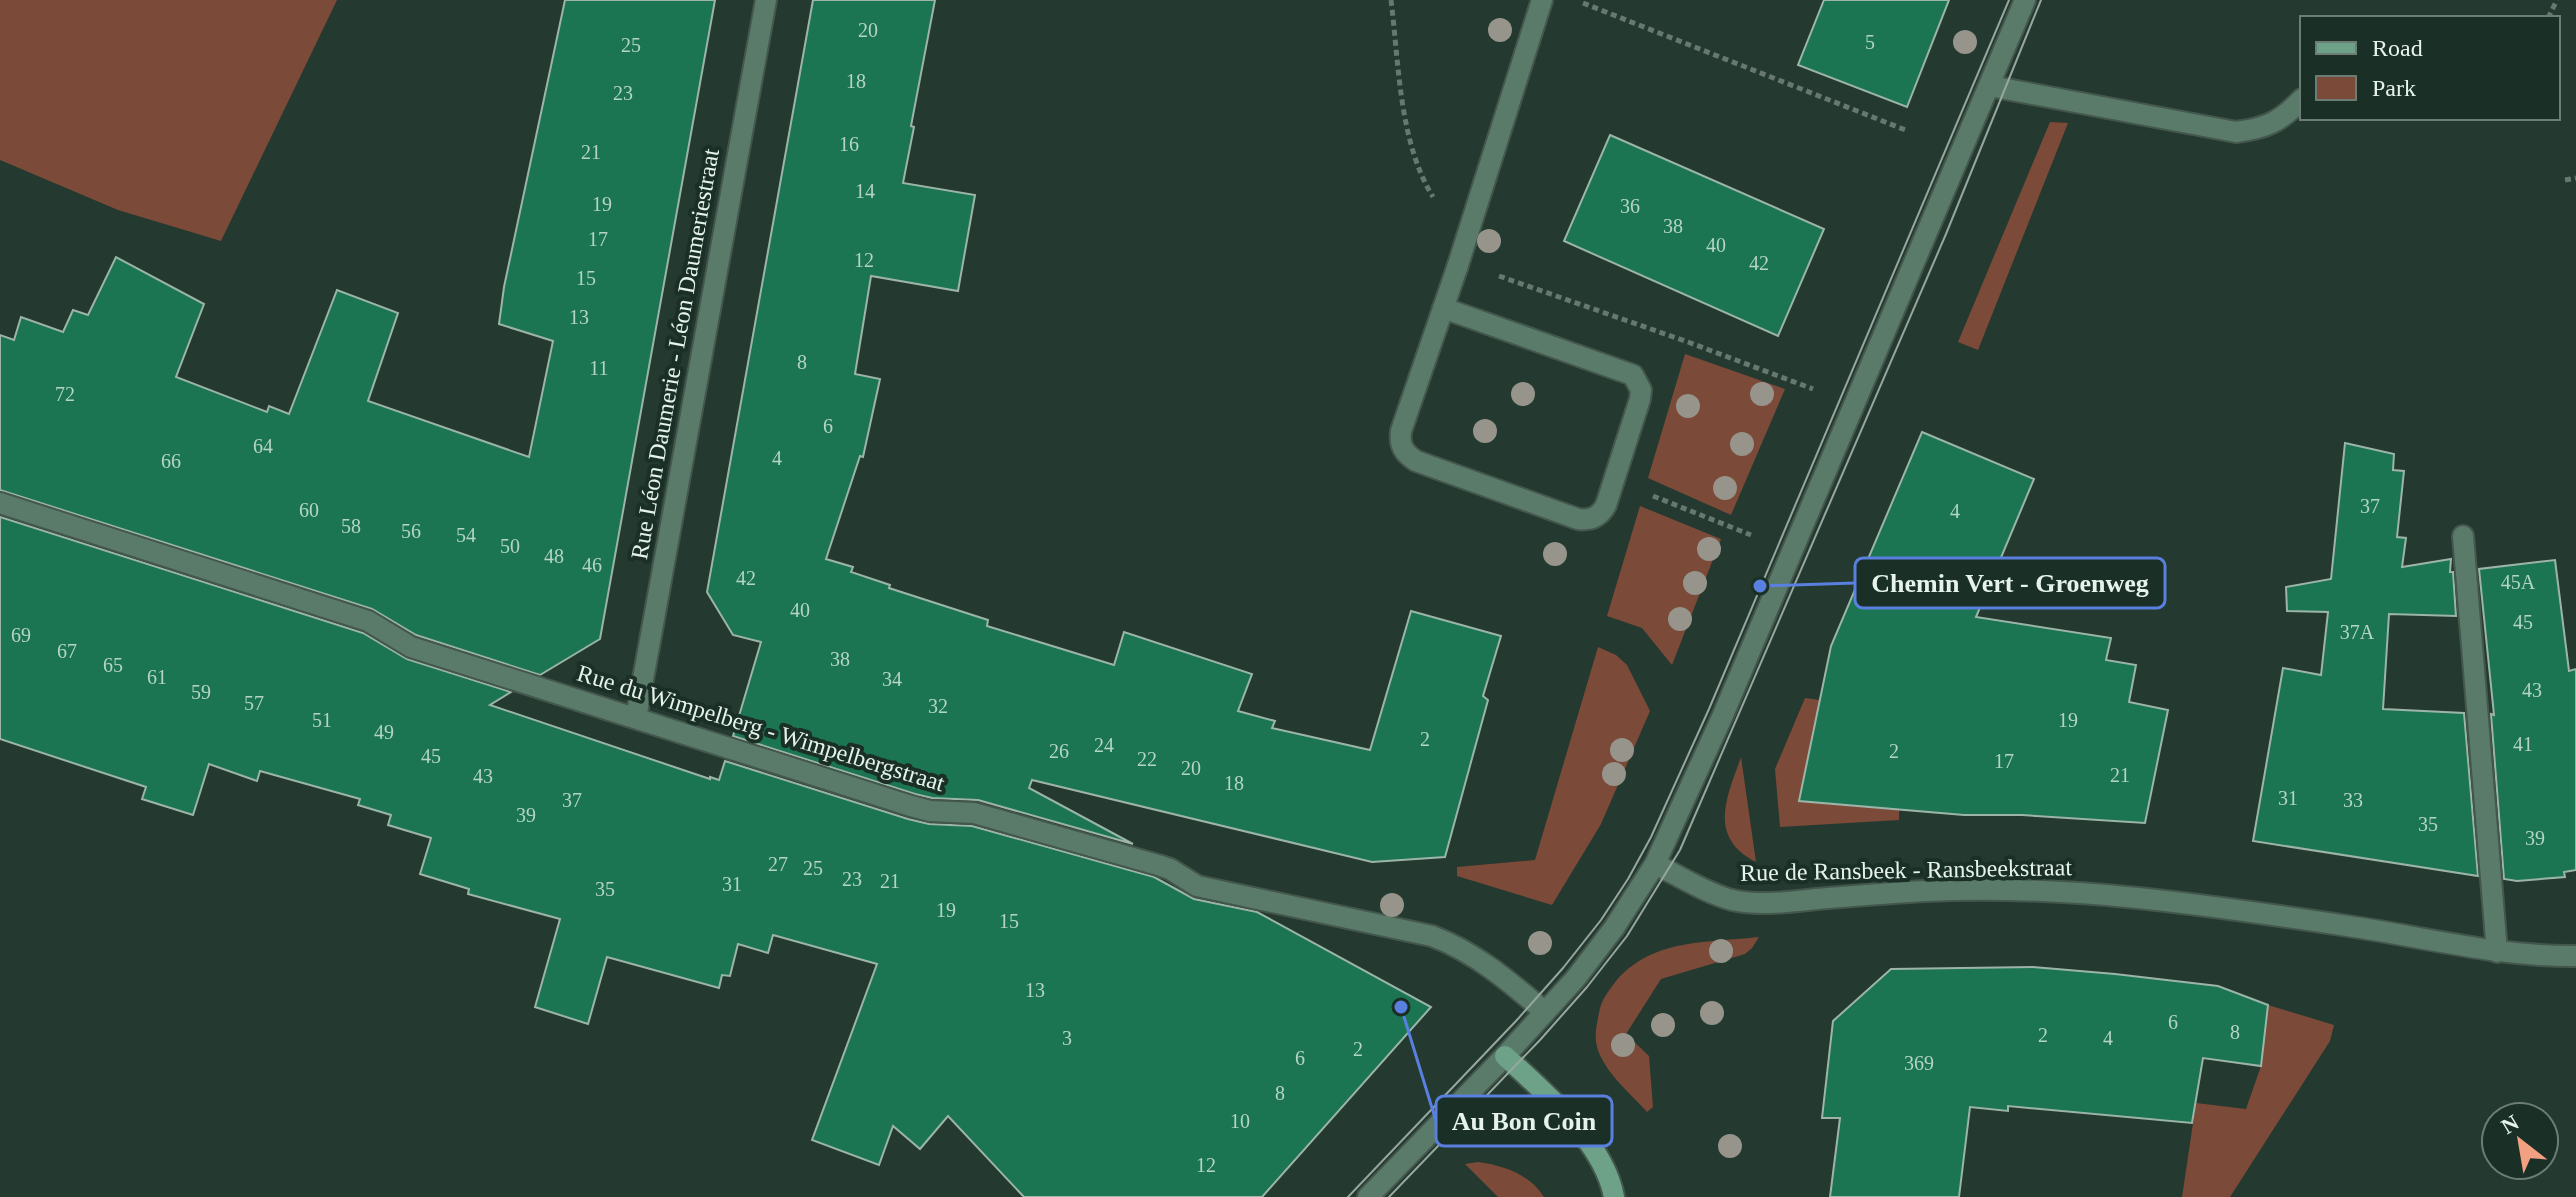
<svg xmlns="http://www.w3.org/2000/svg" width="2576" height="1197" viewBox="0 0 2576 1197" font-family="'Times New Roman',serif">
<rect width="100%" height="100%" fill="#24392f"/>
<g fill="#7c4a38">
<polygon points="0,0 337,0 221,241 118,210 0,160"/>
<polygon points="2050,122 2068,123 1978,350 1958,342"/>
<polygon points="1685,354 1785,389 1731,515 1648,478"/>
<polygon points="1640,506 1721,539 1672,665 1642,628 1607,616"/>
<polygon points="1598,647 1616,655 1627,665 1650,711 1601,824 1552,905 1457,876 1457,867 1535,860"/>
<polygon points="1805,698 1820,700 1799,801 1899,810 1899,820 1780,827 1775,769"/>
<path d="M1741 757 1756 862C1707 837 1727 797 1741 757Z"/>
<path d="M1759 937 1752 948 1745 954 1661 979 1626 1034 1649 1056 1653 1107 1647 1112C1632 1095 1609 1076 1600 1055 1593 1041 1596 1028 1599 1013 1601 1000 1608 992 1616 981 1653 938 1707 943 1759 937Z"/>
<polygon points="2268,1005 2334,1025 2330,1041 2230,1197 2182,1197 2196,1103 2246,1109 2261,1066"/>
<path d="M1478 1162C1505 1166 1529 1174 1544 1197H1498L1465 1164Z"/>
</g>
<g fill="#1c7552" stroke="#9cb5a8" stroke-width="2">
<polygon points="565,0 715,0 600,639 540,675 416,635 372,609 0,490 0,335 14,340 21,317 63,332 73,310 88,315 116,257 204,304 176,377 267,412 269,406 289,414 337,290 398,313 368,401 529,457 553,341 499,324 504,287"/>
<polygon points="813,0 935,0 911,126 914,127 903,183 975,195 958,291 871,276 855,374 880,379 863,457 860,456 826,559 853,567 851,572 890,585 889,588 988,620 987,626 1114,665 1124,632 1252,674 1238,711 1275,721 1272,728 1370,750 1411,611 1501,636 1483,696 1488,700 1445,857 1372,862 1032,780 1029,788 1133,844 978,800 932,798 915,794 733,736 761,642 733,635 707,592"/>
<polygon points="1824,0 1949,0 1907,107 1798,65"/>
<polygon points="1610,135 1824,229 1778,336 1564,241"/>
<polygon points="1922,432 2034,479 1976,617 2111,638 2106,660 2136,665 2129,702 2168,710 2145,823 2022,815 1964,815 1799,801 1831,646"/>
<polygon points="2345,443 2394,454 2393,470 2404,471 2397,537 2406,538 2402,567 2451,559 2450,572 2453,572 2456,616 2389,614 2383,709 2464,713 2478,876 2253,841 2283,668 2321,675 2328,612 2287,611 2286,587 2331,579"/>
<polygon points="0,517 363,633 407,659 511,692 490,705 710,779 710,777 719,780 725,761 908,819 929,824 972,826 1154,877 1194,899 1257,912 1431,1007 1262,1197 1024,1197 948,1116 920,1149 893,1126 879,1165 812,1140 877,964 773,935 768,953 738,944 730,976 722,975 719,988 607,957 588,1024 535,1007 560,919 468,894 469,889 420,874 431,838 388,825 391,815 358,805 360,799 260,771 257,781 209,764 193,815 142,799 146,787 0,739"/>
<polygon points="2555,560 2569,671 2576,669 2576,870 2564,872 2565,877 2517,881 2504,879 2491,714 2494,715 2479,569"/>
<polygon points="2033,967 2115,974 2218,986 2268,1005 2261,1066 2203,1058 2192,1123 2008,1106 2008,1111 1970,1107 1959,1197 1830,1197 1840,1118 1822,1118 1833,1021 1891,969"/>
</g>
<g fill="none" stroke-linecap="round" stroke-linejoin="round">
<g stroke="#43574d" stroke-width="24">
<g id="lane">
<path d="M1990 86 2236 132C2267 128 2280 122 2302 99"/>
<path d="M1443 308 1633 375 1641 390 1640 399 1606 505C1600 516 1592 521 1578 519L1416 461C1404 453 1399 446 1401 431L1457 268"/>
<polyline points="2463,536 2497,952"/>
</g>
</g>
<g stroke="#43574d" stroke-width="24">
<g id="street">
<polyline points="1457,268 1542,0"/>
<path d="M0 503 368 621 411 647 911 806 930 811 974 813 1158 865 1170 869 1197 886 1432 936C1475 952 1510 982 1545 1012"/>
<polyline points="636,718 766,0"/>
<path d="M1655 864C1679 876 1706 893 1732 900 1760 906 1789 902 1817 899 1853 896 1889 893 1926 891 2068 884 2208 905 2348 926 2424 937 2499 957 2576 956"/>
<polyline points="1368,1197 1505,1056 1576,978 1614,928 1655,864 1723,715 2025,0"/>
</g>
</g>
<g stroke="#43574d" stroke-width="24">
<path id="secondary" d="M1505 1056C1544 1092 1604 1142 1614 1197"/>
</g>
<g stroke="#66786f" stroke-width="5" stroke-dasharray="6 4" stroke-linecap="butt">
<path d="M1391 0C1399 64 1399 142 1433 197"/>
<polyline points="1583,3 1908,131"/>
<polyline points="2548,18 2557,0"/>
<polyline points="2565,180 2576,178"/>
<polyline points="1499,276 1688,342 1813,389"/>
<polyline points="1653,496 1751,535"/>
</g>
<use href="#lane" stroke="#5b7b6a" stroke-width="20"/>
<use href="#street" stroke="#5b7b6a" stroke-width="20"/>
<use href="#secondary" stroke="#6ea288" stroke-width="20"/>
<g stroke="#97a79f" stroke-width="2">
<polyline points="1348,1197 1516,1021 1563,968 1601,920 1628,879 1651,837 1709,709 2009,0"/>
<polyline points="1389,1197 1540,1040 1587,987 1627,936 1680,850 1946,234 2041,0"/>
</g>
</g>
<g fill="#96948b">
<circle cx="1500" cy="30" r="12"/>
<circle cx="1965" cy="42" r="12"/>
<circle cx="1489" cy="241" r="12"/>
<circle cx="1523" cy="394" r="12"/>
<circle cx="1762" cy="394" r="12"/>
<circle cx="1688" cy="406" r="12"/>
<circle cx="1485" cy="431" r="12"/>
<circle cx="1742" cy="444" r="12"/>
<circle cx="1725" cy="488" r="12"/>
<circle cx="1709" cy="549" r="12"/>
<circle cx="1555" cy="554" r="12"/>
<circle cx="1695" cy="583" r="12"/>
<circle cx="1680" cy="619" r="12"/>
<circle cx="1622" cy="750" r="12"/>
<circle cx="1614" cy="774" r="12"/>
<circle cx="1392" cy="905" r="12"/>
<circle cx="1540" cy="943" r="12"/>
<circle cx="1721" cy="951" r="12"/>
<circle cx="1712" cy="1013" r="12"/>
<circle cx="1663" cy="1025" r="12"/>
<circle cx="1623" cy="1045" r="12"/>
<circle cx="1730" cy="1146" r="12"/>
</g>
<g text-anchor="middle" stroke-width="8" stroke-linejoin="round" paint-order="stroke">
<g font-size="20" fill="#b4d4c6">
<text x="868" y="37">20</text>
<text x="1870" y="49">5</text>
<text x="631" y="52">25</text>
<text x="856" y="88">18</text>
<text x="623" y="100">23</text>
<text x="849" y="151">16</text>
<text x="591" y="159">21</text>
<text x="865" y="198">14</text>
<text x="602" y="211">19</text>
<text x="1630" y="213">36</text>
<text x="1673" y="233">38</text>
<text x="598" y="246">17</text>
<text x="1716" y="252">40</text>
<text x="864" y="267">12</text>
<text x="1759" y="270">42</text>
<text x="586" y="285">15</text>
<text x="579" y="324">13</text>
<text x="802" y="369">8</text>
<text x="599" y="375">11</text>
<text x="65" y="401">72</text>
<text x="828" y="433">6</text>
<text x="263" y="453">64</text>
<text x="777" y="465">4</text>
<text x="171" y="468">66</text>
<text x="2370" y="513">37</text>
<text x="309" y="517">60</text>
<text x="1955" y="518">4</text>
<text x="351" y="533">58</text>
<text x="411" y="538">56</text>
<text x="466" y="542">54</text>
<text x="510" y="553">50</text>
<text x="554" y="563">48</text>
<text x="592" y="572">46</text>
<text x="746" y="585">42</text>
<text x="2518" y="589">45A</text>
<text x="800" y="617">40</text>
<text x="2523" y="629">45</text>
<text x="2357" y="639">37A</text>
<text x="21" y="642">69</text>
<text x="67" y="658">67</text>
<text x="840" y="666">38</text>
<text x="113" y="672">65</text>
<text x="157" y="684">61</text>
<text x="892" y="686">34</text>
<text x="2532" y="697">43</text>
<text x="201" y="699">59</text>
<text x="254" y="710">57</text>
<text x="938" y="713">32</text>
<text x="322" y="727">51</text>
<text x="2068" y="727">19</text>
<text x="384" y="739">49</text>
<text x="1425" y="746">2</text>
<text x="2523" y="751">41</text>
<text x="1104" y="752">24</text>
<text x="1059" y="758">26</text>
<text x="1894" y="758">2</text>
<text x="431" y="763">45</text>
<text x="1147" y="766">22</text>
<text x="2004" y="768">17</text>
<text x="1191" y="775">20</text>
<text x="2120" y="782">21</text>
<text x="483" y="783">43</text>
<text x="1234" y="790">18</text>
<text x="2288" y="805">31</text>
<text x="572" y="807">37</text>
<text x="2353" y="807">33</text>
<text x="526" y="822">39</text>
<text x="2428" y="831">35</text>
<text x="2535" y="845">39</text>
<text x="778" y="871">27</text>
<text x="813" y="875">25</text>
<text x="852" y="886">23</text>
<text x="890" y="888">21</text>
<text x="732" y="891">31</text>
<text x="605" y="896">35</text>
<text x="946" y="917">19</text>
<text x="1009" y="928">15</text>
<text x="1035" y="997">13</text>
<text x="2173" y="1029">6</text>
<text x="2235" y="1039">8</text>
<text x="2043" y="1042">2</text>
<text x="1067" y="1045">3</text>
<text x="2108" y="1045">4</text>
<text x="1358" y="1056">2</text>
<text x="1300" y="1065">6</text>
<text x="1919" y="1070">369</text>
<text x="1280" y="1100">8</text>
<text x="1240" y="1128">10</text>
<text x="1206" y="1172">12</text>
</g>
<g font-size="24" fill="#e6f3ec" stroke="#1a2f25">
<text transform="translate(675 354) rotate(-80)" y="8">Rue Léon Daumerie - Léon Daumeriestraat</text>
<text transform="translate(761 728) rotate(17)" y="8">Rue du Wimpelberg - Wimpelbergstraat</text>
<text transform="translate(1906 870) rotate(-1)" y="8">Rue de Ransbeek - Ransbeekstraat</text>
</g>
</g>
<path fill="none" stroke="#5980de" stroke-width="3" d="M1760 586L1855 583M1401 1007L1436 1121"/>
<g fill="#5980de" stroke="#1a2f25" stroke-width="3">
<circle cx="1760" cy="586" r="8"/>
<circle cx="1401" cy="1007" r="8"/>
</g>
<g fill="#1a2f25" stroke="#5980de" stroke-width="3">
<rect x="1855" y="558" width="310" height="50" rx="8"/>
<rect x="1436" y="1096" width="176" height="50" rx="8"/>
</g>
<g font-size="26" text-anchor="middle" font-weight="bold" fill="#e6f3ec">
<text x="2010" y="592">Chemin Vert - Groenweg</text>
<text x="1524" y="1130">Au Bon Coin</text>
</g>
<rect x="2300" y="16" width="260" height="104" fill="#1a2f25" stroke="#6c7d75" stroke-width="2"/>
<rect x="2316" y="42" width="40" height="12" fill="#6ea288" stroke="#6c7d75" stroke-width="2"/>
<text x="2372" y="56" font-size="24" fill="#e6f3ec">Road</text>
<rect x="2316" y="76" width="40" height="24" fill="#7c4a38" stroke="#6c7d75" stroke-width="2"/>
<text x="2372" y="96" font-size="24" fill="#e6f3ec">Park</text>
<g transform="translate(2520 1141) rotate(329)"><circle r="38" fill="#1a2f25" stroke="#6c7d75" stroke-width="2"/>
<path d="M0-6L14 30L0 20L-14 30Z" fill="#f2a081"/>
<text y="-12" font-size="22" font-weight="bold" text-anchor="middle" fill="#e6f3ec">N</text>
</g>
</svg>
